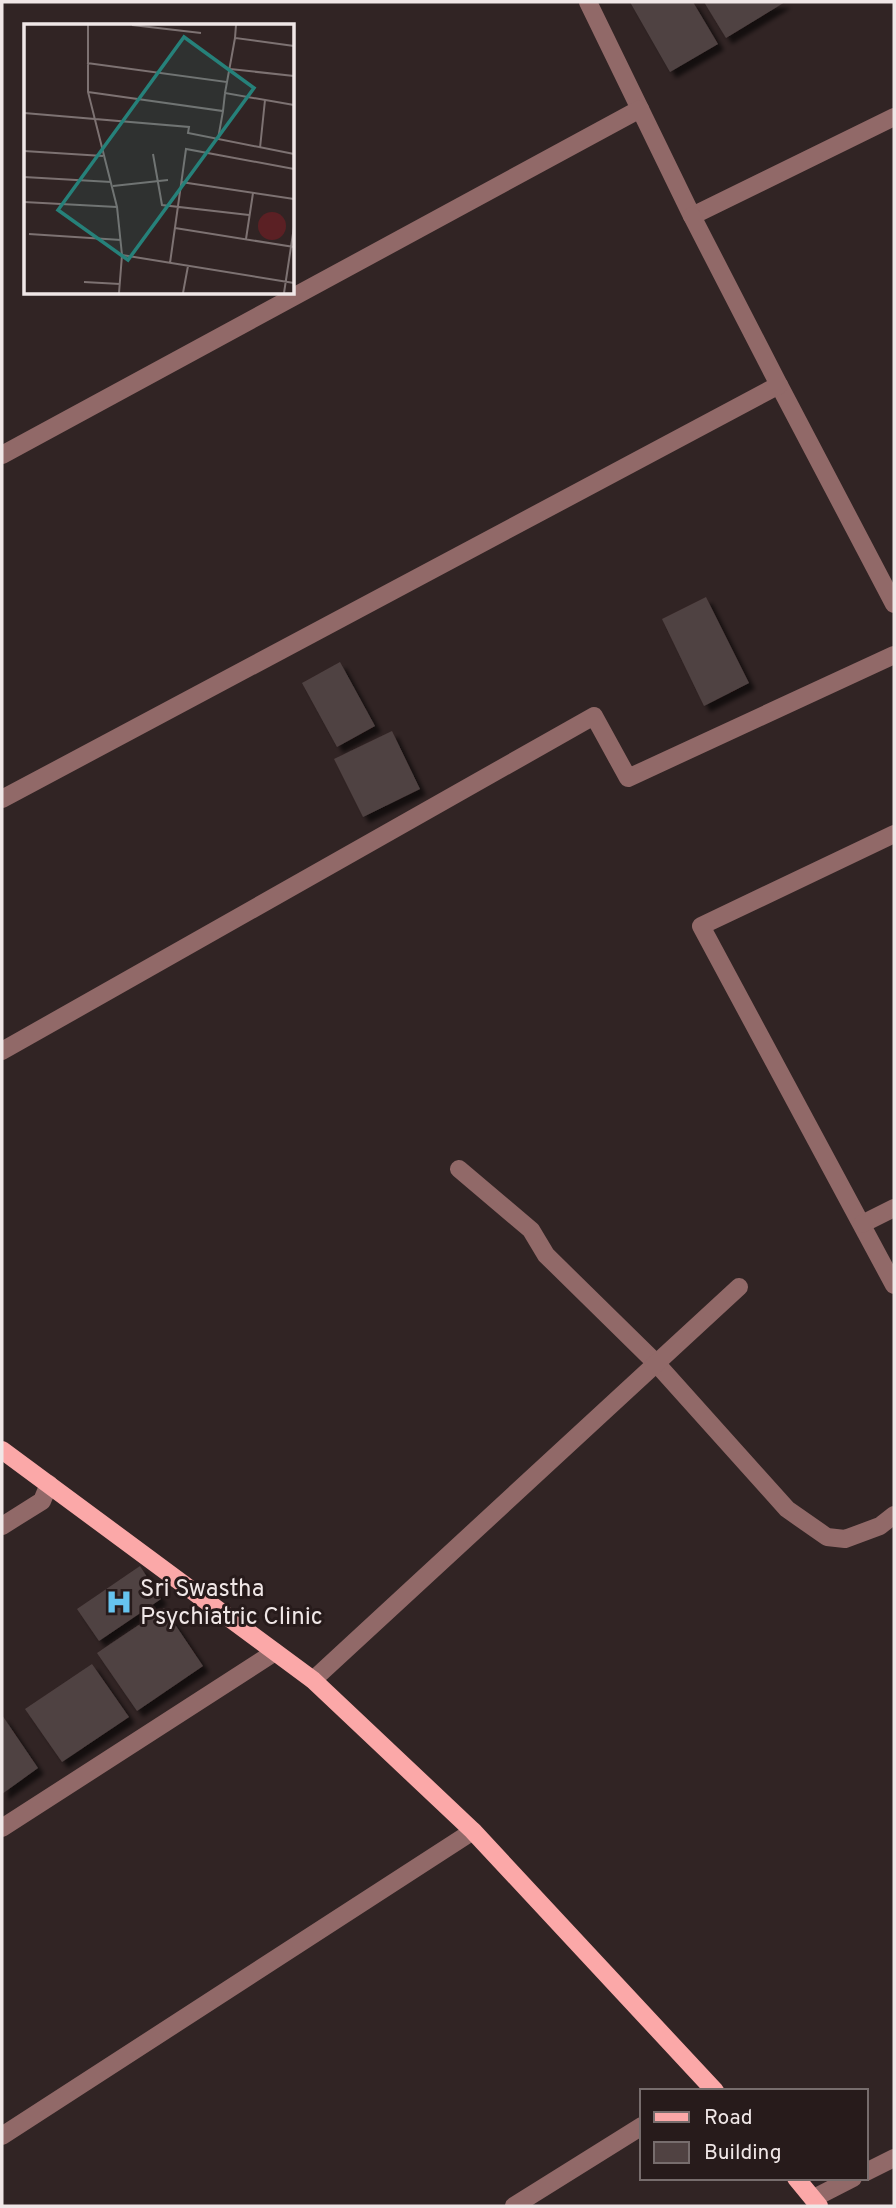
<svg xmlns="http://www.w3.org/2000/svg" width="896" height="2208" viewBox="0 0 896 2208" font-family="Overpass,sans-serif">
<defs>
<filter id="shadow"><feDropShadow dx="6" dy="6" stdDeviation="2" flood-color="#0009"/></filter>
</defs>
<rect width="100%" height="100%" fill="#312424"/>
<g fill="#504242" filter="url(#shadow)">
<polygon points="630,2 693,2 718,44 670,72"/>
<polygon points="704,2 785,2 726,38"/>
<polygon points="706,597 749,683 704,706 662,619"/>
<polygon points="340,662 375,726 337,747 302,683"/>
<polygon points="392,731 420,789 363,817 334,759"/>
<polygon points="140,1566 161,1599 99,1641 77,1609"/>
<polygon points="164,1608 203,1666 137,1711 97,1653"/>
<polygon points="92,1664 129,1717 62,1762 25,1709"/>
<polygon points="2,1715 38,1768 2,1794"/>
</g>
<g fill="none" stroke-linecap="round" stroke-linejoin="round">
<g stroke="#916968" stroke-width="18">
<polyline points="588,2 640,109"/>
<polyline points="779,385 894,604"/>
<polyline points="2,455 640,109 692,216 894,117"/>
<polyline points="2,799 779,385 692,216"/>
<polyline points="894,834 701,926 894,1285"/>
<polyline points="2,1051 594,716 628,778 894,655"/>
<polyline points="459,1169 531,1230 546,1255 656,1363 787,1509 827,1537 845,1539 880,1526 894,1515"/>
<polyline points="862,1224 894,1208"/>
<polyline points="2,1526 42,1501 49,1484"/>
<polyline points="313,1680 739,1287"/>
<polyline points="2,1828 275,1652"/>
<polyline points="2,2136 473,1831"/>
<polyline points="866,2172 894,2158"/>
<polyline points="814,2198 853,2178"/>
<polyline points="514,2206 642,2126"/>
</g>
<g stroke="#fba8a8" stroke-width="18">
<polyline points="2,1450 313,1680 473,1831 715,2091"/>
<polyline points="796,2178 819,2206"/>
</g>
</g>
<defs>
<g id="hospital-bare" transform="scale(2.1)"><path d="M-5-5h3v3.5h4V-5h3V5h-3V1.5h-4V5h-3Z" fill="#66c4ef" stroke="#271b1b" stroke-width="2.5" paint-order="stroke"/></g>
</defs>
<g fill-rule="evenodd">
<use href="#hospital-bare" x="119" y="1602"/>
</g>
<g text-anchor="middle" stroke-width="6" stroke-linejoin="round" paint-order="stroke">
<g font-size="24" fill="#f0e7e7" stroke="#271b1b" text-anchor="start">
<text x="140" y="1596">Sri Swastha<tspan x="140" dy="28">Psychiatric Clinic</tspan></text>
</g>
</g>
<g transform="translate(24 24)">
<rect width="270" height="270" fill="#312424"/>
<path d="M234 202a14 14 0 1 1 28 0a14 14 0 1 1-28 0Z" fill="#5b2024"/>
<path fill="none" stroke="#7d7272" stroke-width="2" d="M64 1V68L93 183 98 231 95 269M108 1 177 9M212 1 211 14 270 22M63 39 203 58 201 69 270 81M206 45 270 52M203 58 211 14M64 68 199 87 201 69M0 89 165 103 164 109 270 130M194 115 199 87M236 124 241 76M0 127 79 132M129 130 138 181 225 191M0 153 87 158M157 158 270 175M89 162 144 156M0 178 93 183M151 204 270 223M5 210 97 216M222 215 229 169M98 231 270 259M146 239 162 125 270 145M60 258 96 260M159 269 164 242M260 269 270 203"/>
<path fill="#26817a" fill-opacity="0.15" stroke="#26817a" stroke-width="3.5" d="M160 13 230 64 104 236 34 186Z"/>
<rect width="270" height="270" fill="none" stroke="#f0e7e7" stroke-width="3.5"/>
</g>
<rect width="896" height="2208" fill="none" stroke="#f0e7e7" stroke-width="7"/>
<rect x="640" y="2089" width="228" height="91" fill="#271b1b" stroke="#776d6d" stroke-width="2"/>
<rect x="654" y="2112" width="35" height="10" fill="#fba8a8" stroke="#776d6d" stroke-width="2"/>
<text x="704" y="2124" font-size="21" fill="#f0e7e7">Road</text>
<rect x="654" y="2142" width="35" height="21" fill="#504242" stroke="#776d6d" stroke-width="2"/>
<text x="704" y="2159" font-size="21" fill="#f0e7e7">Building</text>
</svg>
